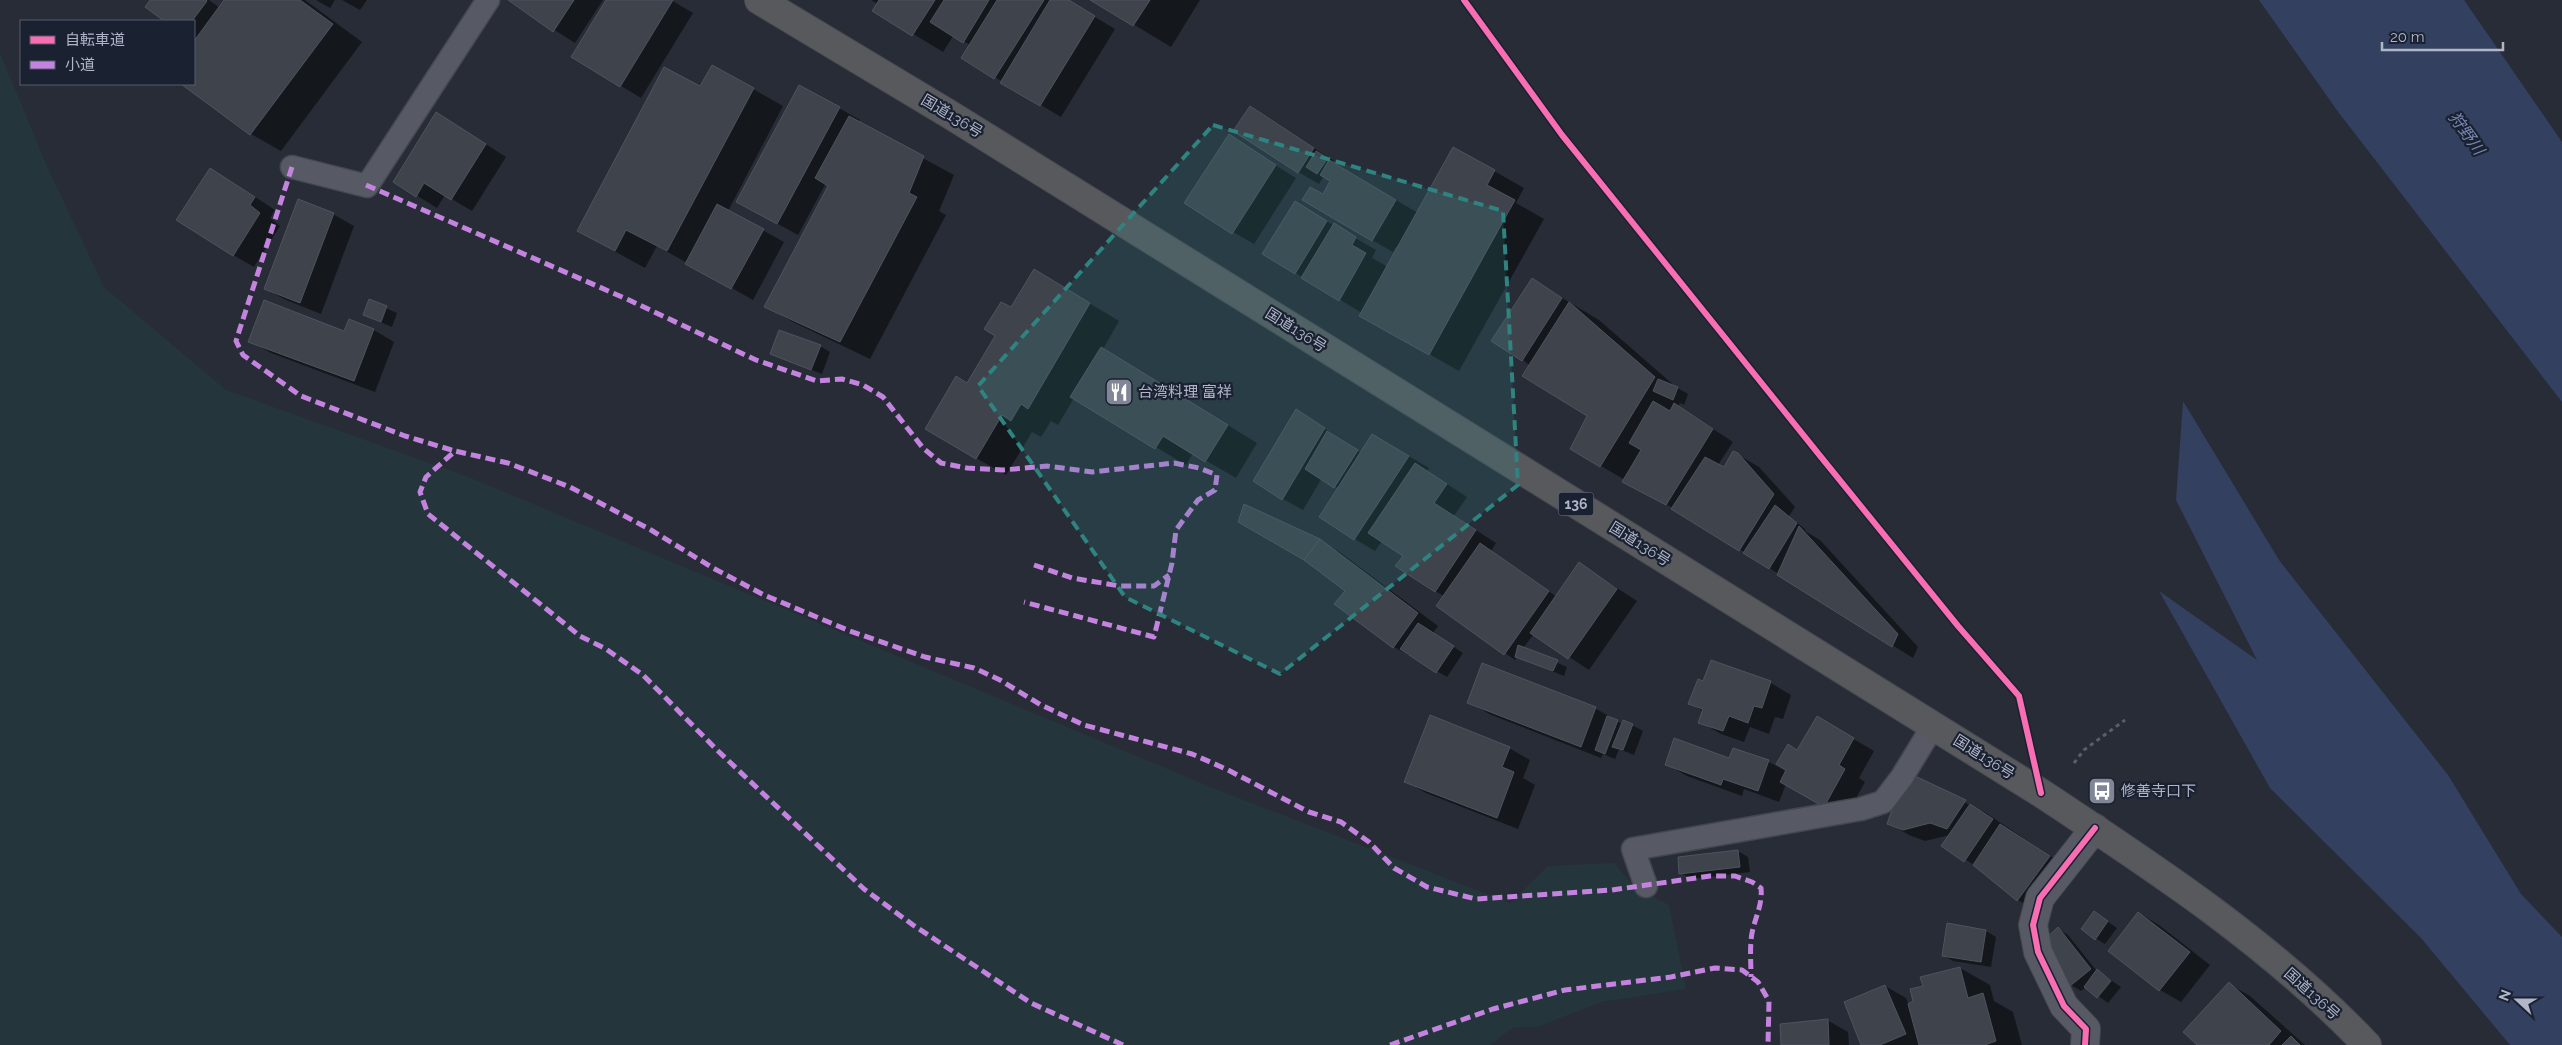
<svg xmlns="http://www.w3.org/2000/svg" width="2562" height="1045" viewBox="0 0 2562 1045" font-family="Raleway,'Noto Sans JP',sans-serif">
<rect width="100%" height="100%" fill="#272c36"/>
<polygon fill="#24363c" points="0,53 46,164 104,287 226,390 471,478 1218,790 1510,903 1548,866 1614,863 1635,888 1669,905 1686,989 1601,1002 1537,1027 1514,1027 1490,1045 0,1045"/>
<g fill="#334060">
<polygon points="2259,0 2464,0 2562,142 2562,402 2339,113"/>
<polygon points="2183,401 2279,560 2448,775 2521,894 2562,937 2562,1045 2510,1045 2421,938 2270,788 2159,591 2257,660 2176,500"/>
</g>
<g fill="#0007">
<polygon points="152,0 209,0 220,8 226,0 305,0 362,42 281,151 251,134 183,84 194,84 194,21 166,21 147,6"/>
<polygon points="316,0 335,0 330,8"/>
<polygon points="342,0 367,0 360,10"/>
<polygon points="603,0 575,43 509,1 509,0"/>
<polygon points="607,0 671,0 693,13 641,98 573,57"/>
<polygon points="871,0 1067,0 1115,29 1061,117 963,58 970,45 954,35 943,52 874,10 878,4"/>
<polygon points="1093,0 1200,0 1171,47"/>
<polygon points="753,89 783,106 728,211 784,242 753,300 657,246 645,268 578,231"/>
<polygon points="1250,107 1334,161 1333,162 1337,165 1418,213 1494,171 1524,188 1516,203 1544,219 1459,371 1361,315 1362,313 1264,254 1295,203 1376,250 1372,258 1388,267 1398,248 1396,247 1393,252 1372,240 1323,196 1332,181 1324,176 1319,184 1298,172"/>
<polygon points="839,108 860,120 858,123 954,175 939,211 946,215 870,359 795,323 765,306 830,186 826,183 798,235 758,213"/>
<polygon points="457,126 506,157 472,211 445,195 437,208 395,182"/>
<polygon points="1229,136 1296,178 1254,244 1233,232"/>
<polygon points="231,181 275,210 270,218 280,226 254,267 233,255"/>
<polygon points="333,214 354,226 321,314 286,300 265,289"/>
<polygon points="1532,280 1599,320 1676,387 1688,394 1684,405 1680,403 1678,406 1733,442 1718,465 1725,469 1737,454 1759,467 1795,507 1789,516 1806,530 1805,531 1820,540 1918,647 1913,658 1678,511 1572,449 1589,415 1523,360"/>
<polygon points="1064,288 1119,321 1103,349 1257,443 1236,478 1193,453 1186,465 1074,398 1058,425 1051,421 1041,437 1032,432 1006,475 976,458 967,384 1011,309"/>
<polygon points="370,301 397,313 392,327 364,315"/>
<polygon points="374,330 394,342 375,392 271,353 250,341"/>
<polygon points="820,346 830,352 822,374 772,354"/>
<polygon points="1296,410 1361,453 1373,435 1429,468 1427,471 1467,497 1454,516 1496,543 1491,551 1557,597 1580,564 1637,601 1589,670 1534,634 1523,648 1567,667 1564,676 1517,657 1515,660 1437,606 1444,596 1435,591 1405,556 1382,541 1375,551 1355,539 1339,489 1322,478 1303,510 1283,499"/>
<polygon points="1319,540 1341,553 1438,626 1433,633 1463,653 1447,677 1394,647 1346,591"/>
<polygon points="1712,661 1771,683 1791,695 1783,719 1775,717 1769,734 1750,727 1744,742 1721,734 1700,722 1703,711 1690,703 1704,682"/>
<polygon points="1469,702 1595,708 1622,724 1632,725 1643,731 1634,755 1619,749 1615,759 1603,754 1601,758 1489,714"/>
<polygon points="1818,718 1874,751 1859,778 1865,782 1845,818 1786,784 1779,802 1744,789 1742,796 1687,776 1666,764 1730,760 1734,749 1769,762 1787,772"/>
<polygon points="1509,748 1530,760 1523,778 1535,785 1518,829 1426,793 1405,781"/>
<polygon points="1915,778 1986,813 2070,869 2038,912 2018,900 1976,866 1943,846 1950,835 1925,841 1909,835 1888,823"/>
<polygon points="1738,851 1748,857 1750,872 1691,879 1681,873"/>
<polygon points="2139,913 2159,925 2210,965 2181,1002 2160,990 2109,950"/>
<polygon points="2104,919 2117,928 2105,944 2095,938"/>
<polygon points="2058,929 2068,935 2096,970 2121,987 2108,1003 2086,987 2081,991 2071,985"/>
<polygon points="1986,931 1996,937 1991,967 1953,961 1943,955"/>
<polygon points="1960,968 1990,985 1994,1001 2013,1012 2022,1045 1862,1045 1885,986 1906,998 1909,1006 1915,1002 1924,987 1922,978"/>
<polygon points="2229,984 2250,996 2305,1045 2199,1045"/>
<polygon points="1827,1020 1848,1032 1849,1045 1782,1045"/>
</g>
<g fill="#3f434c" stroke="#4f535e">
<polygon points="150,0 206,0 207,1 192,21 164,21 145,7"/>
<polygon points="224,0 300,0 333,24 250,135 181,84 194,84 194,41"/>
<polygon points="508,0 574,0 553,32"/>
<polygon points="606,0 673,0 620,87 571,57"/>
<polygon points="879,0 935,0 912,36 872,11"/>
<polygon points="944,0 989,0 963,43 930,22"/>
<polygon points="997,0 1044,0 994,79 961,58"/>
<polygon points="1050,0 1069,0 1095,16 1040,106 1000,83"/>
<polygon points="1090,0 1150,0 1133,26"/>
<polygon points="712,65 754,88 667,251 626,230 615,251 577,231 664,67 700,86"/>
<polygon points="799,85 840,107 777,224 736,202"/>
<polygon points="1250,106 1314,148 1298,173 1233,131"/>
<polygon points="436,112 486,144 451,200 424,183 416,197 393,182"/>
<polygon points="849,116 924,156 909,193 917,197 840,342 764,307 828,186 815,178"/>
<polygon points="1229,134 1276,165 1232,234 1184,203"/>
<polygon points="1453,147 1495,170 1487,185 1515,200 1429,355 1359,316"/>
<polygon points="1316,151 1328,158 1317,174 1306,167"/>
<polygon points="1329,160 1396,200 1372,241 1302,200 1310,187 1323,194 1330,181 1320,175"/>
<polygon points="210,168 255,197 250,205 260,213 233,256 176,220"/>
<polygon points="298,199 334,213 300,303 264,289"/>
<polygon points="1295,201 1327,221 1295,274 1262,254"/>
<polygon points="717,204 764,229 731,289 685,264"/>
<polygon points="1334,223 1356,237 1352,245 1366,253 1339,301 1301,278"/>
<polygon points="1034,269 1090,303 1028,409 1021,404 1011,421 1002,415 976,459 925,429 956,376 967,383 995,336 984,329 1001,302 1011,307"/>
<polygon points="1532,278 1562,298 1522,361 1491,341"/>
<polygon points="369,299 387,306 381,322 363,315"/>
<polygon points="264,300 344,331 349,319 374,329 354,381 248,342"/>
<polygon points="1569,302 1655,377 1600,467 1570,449 1587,416 1522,376"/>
<polygon points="779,330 821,345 811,370 770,354"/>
<polygon points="1101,347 1228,425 1205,462 1163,436 1155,449 1070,397"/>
<polygon points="1658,379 1678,387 1673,400 1653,391"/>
<polygon points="1653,401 1670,411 1674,403 1713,429 1666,505 1622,482 1641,450 1629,443"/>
<polygon points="1296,409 1325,428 1282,500 1253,481"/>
<polygon points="1327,431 1358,450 1334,488 1305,469"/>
<polygon points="1372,434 1409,456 1354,540 1319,517"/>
<polygon points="1733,451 1738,453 1774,494 1739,551 1671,509 1705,457 1724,467"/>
<polygon points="1415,463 1447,484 1434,503 1476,530 1435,592 1395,566 1403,556 1368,533"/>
<polygon points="1244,504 1320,539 1304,560 1238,522"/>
<polygon points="1775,505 1797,523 1769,569 1743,553"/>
<polygon points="1799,526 1898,634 1892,647 1777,575"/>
<polygon points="1320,539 1418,613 1393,648 1334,604 1345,591 1304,560"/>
<polygon points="1480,543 1549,591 1504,655 1436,606"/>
<polygon points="1579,562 1617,589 1568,659 1530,633"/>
<polygon points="1418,623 1454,646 1436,673 1400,649"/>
<polygon points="1518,645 1558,660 1553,671 1515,657"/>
<polygon points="1711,660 1771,681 1762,708 1754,706 1748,723 1729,716 1723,731 1698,723 1703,709 1688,704 1698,679 1703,681"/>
<polygon points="1482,663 1596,707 1581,747 1467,703"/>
<polygon points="1430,715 1510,747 1502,767 1514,772 1497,818 1404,782"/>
<polygon points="1607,716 1618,720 1605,754 1595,750"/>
<polygon points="1817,716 1854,738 1839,765 1845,769 1824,807 1780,782 1786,770 1776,764 1788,744 1797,750"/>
<polygon points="1623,720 1633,724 1623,750 1612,747"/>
<polygon points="1674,738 1729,758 1733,748 1769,760 1758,791 1723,779 1721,785 1665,765"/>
<polygon points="1915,776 1966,800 1947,829 1930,823 1903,830 1887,824 1893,807"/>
<polygon points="1970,804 1993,819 1964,862 1941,846"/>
<polygon points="2000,824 2050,856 2017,901 1973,865"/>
<polygon points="1738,850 1740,867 1679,874 1678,857"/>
<polygon points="2094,911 2108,921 2095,940 2081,929"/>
<polygon points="2138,912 2190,952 2159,991 2108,951"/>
<polygon points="1947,923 1986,930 1981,962 1942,956"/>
<polygon points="2058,927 2091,969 2070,986 2040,944"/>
<polygon points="1960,967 1968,998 1983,993 1996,1041 1985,1045 1919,1045 1908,1004 1913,1001 1910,989 1923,986 1920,977"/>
<polygon points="2097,969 2111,981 2097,998 2084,987"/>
<polygon points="2229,982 2281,1031 2269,1045 2197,1045 2183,1032"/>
<polygon points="1885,985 1906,1034 1880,1045 1861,1045 1844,1002"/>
<polygon points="1828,1019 1829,1045 1781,1045 1780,1024"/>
<polygon points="2291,1036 2300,1045 2282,1045"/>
</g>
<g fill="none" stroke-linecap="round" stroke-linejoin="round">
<g stroke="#43474f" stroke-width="25">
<g id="lane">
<polyline points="292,167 367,186 488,0"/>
<polyline points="1646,886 1633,849 1861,809 1883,802 1902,777 1933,726"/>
</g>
</g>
<g stroke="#43474f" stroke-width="30">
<polyline id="street" points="2085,1045 2086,1029 2064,1006 2038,952 2033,925 2040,898 2095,828"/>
</g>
<g stroke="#444851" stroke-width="30">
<path id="highway" d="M759 0 949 114 2041 793C2155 868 2272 945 2367 1045"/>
</g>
<polyline stroke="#5a5f67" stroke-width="3" stroke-dasharray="4 4" stroke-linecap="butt" points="2074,763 2084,750 2125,720"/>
<use href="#lane" stroke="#575a64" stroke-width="22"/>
<use href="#street" stroke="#575a64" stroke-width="28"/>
<use href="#highway" stroke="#58595d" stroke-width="28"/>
<g stroke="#c483df" stroke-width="5" stroke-dasharray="10 5" stroke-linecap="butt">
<polyline points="292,167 236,341 243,355 301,396 405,436 455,451"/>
<polyline points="366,185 629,300 756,360 817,381 842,379 863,385 883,397 923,448 941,463 967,468 1003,470 1047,466 1092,472 1174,463 1199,468 1217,475 1215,490 1198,500 1176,530 1172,563 1154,637 1024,602"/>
<polyline points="1034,565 1072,578 1120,586 1154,586 1169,575"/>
<path d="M1123 1045 1031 1003 913 925 864 889 717 750 643 675 606 649 580 636 428 514 420 492 426 477 455 451 508 463 570 487 651 530 713 568 764 595 850 631 925 657 974 668 1000 680 1041 705 1084 725 1192 754 1226 769 1309 812 1341 822 1369 842 1394 868 1427 887 1476 899 1612 890 1710 876H1735L1752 882 1761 888C1763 908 1752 922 1751 941 1750 953 1751 965 1751 977"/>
<polyline points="1390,1045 1493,1009 1565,990 1671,977 1715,968 1742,970 1758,982 1769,1001 1768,1045"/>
</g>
<g stroke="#1a2131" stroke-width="9">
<g id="cycleway">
<polyline points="1464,0 1562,135 1821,457 1958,626 2019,696 2041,793"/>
<polyline points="2085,1045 2086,1029 2064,1006 2038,952 2033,925 2040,898 2095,828"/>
</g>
</g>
<use href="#cycleway" stroke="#f96db3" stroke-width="6"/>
</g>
<path fill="#2f8380" fill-opacity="0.2" stroke="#2f8380" stroke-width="4" stroke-dasharray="10 6" stroke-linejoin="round" d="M1213 125 1503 211 1518 485 1280 674 1125 597 978 386Z"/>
<defs>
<g id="restaurant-square" transform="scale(1.4375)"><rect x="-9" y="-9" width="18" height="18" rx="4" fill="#808695" stroke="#1a2131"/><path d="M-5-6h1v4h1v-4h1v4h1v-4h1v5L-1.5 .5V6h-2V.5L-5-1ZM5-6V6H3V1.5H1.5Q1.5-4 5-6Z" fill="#fff"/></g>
<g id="bus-square" transform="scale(1.4375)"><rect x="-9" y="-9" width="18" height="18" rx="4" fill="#808695" stroke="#1a2131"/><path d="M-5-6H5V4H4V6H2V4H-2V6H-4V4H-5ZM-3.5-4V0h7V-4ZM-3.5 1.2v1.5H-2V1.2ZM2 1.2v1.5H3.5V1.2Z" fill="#fff"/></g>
</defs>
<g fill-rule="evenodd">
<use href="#restaurant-square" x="1119" y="392"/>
<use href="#bus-square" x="2102" y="791"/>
</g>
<g text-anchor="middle" stroke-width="4.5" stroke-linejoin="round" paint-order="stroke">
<rect fill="#1a2131" stroke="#83899b" stroke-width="1" x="1558.5" y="492.5" width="35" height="23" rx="4"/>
<g font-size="14" font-weight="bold" fill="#b0b6c8">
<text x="1576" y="509">136</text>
</g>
<g font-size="15" fill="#b0b6c8" stroke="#1a2131">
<text transform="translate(952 116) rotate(31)" y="5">国道136号</text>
<text transform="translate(1296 330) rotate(32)" y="5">国道136号</text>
<text transform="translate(1640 544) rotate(32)" y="5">国道136号</text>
<text transform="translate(1984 757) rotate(32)" y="5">国道136号</text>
<text transform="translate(2312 994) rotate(42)" y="5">国道136号</text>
</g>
<g font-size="15" fill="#b0b6c8" stroke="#1a2131" text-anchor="start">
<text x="1138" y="397">台湾料理 富祥</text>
<text x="2121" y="796">修善寺口下</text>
</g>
<g font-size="16" font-style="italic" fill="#7688b2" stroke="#1a2131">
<text transform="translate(2467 133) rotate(54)" y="6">狩野川</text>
</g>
</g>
<rect x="20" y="20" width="175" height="65" fill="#1a2131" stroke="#565d6d"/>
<rect x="30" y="36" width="25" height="8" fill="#f96db3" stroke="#565d6d"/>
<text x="65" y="45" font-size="15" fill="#b0b6c8">自転車道</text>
<rect x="30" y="61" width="25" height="8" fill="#c483df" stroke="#565d6d"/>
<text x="65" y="70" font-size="15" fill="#b0b6c8">小道</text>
<g transform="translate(2517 1000) rotate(291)" stroke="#1a2131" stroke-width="4" paint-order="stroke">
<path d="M0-4L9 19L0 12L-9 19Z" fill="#b0b6c8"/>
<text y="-8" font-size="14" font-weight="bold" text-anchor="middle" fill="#b0b6c8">N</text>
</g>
<path d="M2382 42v8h121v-8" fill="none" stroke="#b0b6c8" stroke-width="2.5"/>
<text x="2390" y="42" font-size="15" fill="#b0b6c8" stroke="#1a2131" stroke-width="4" paint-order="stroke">20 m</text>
</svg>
